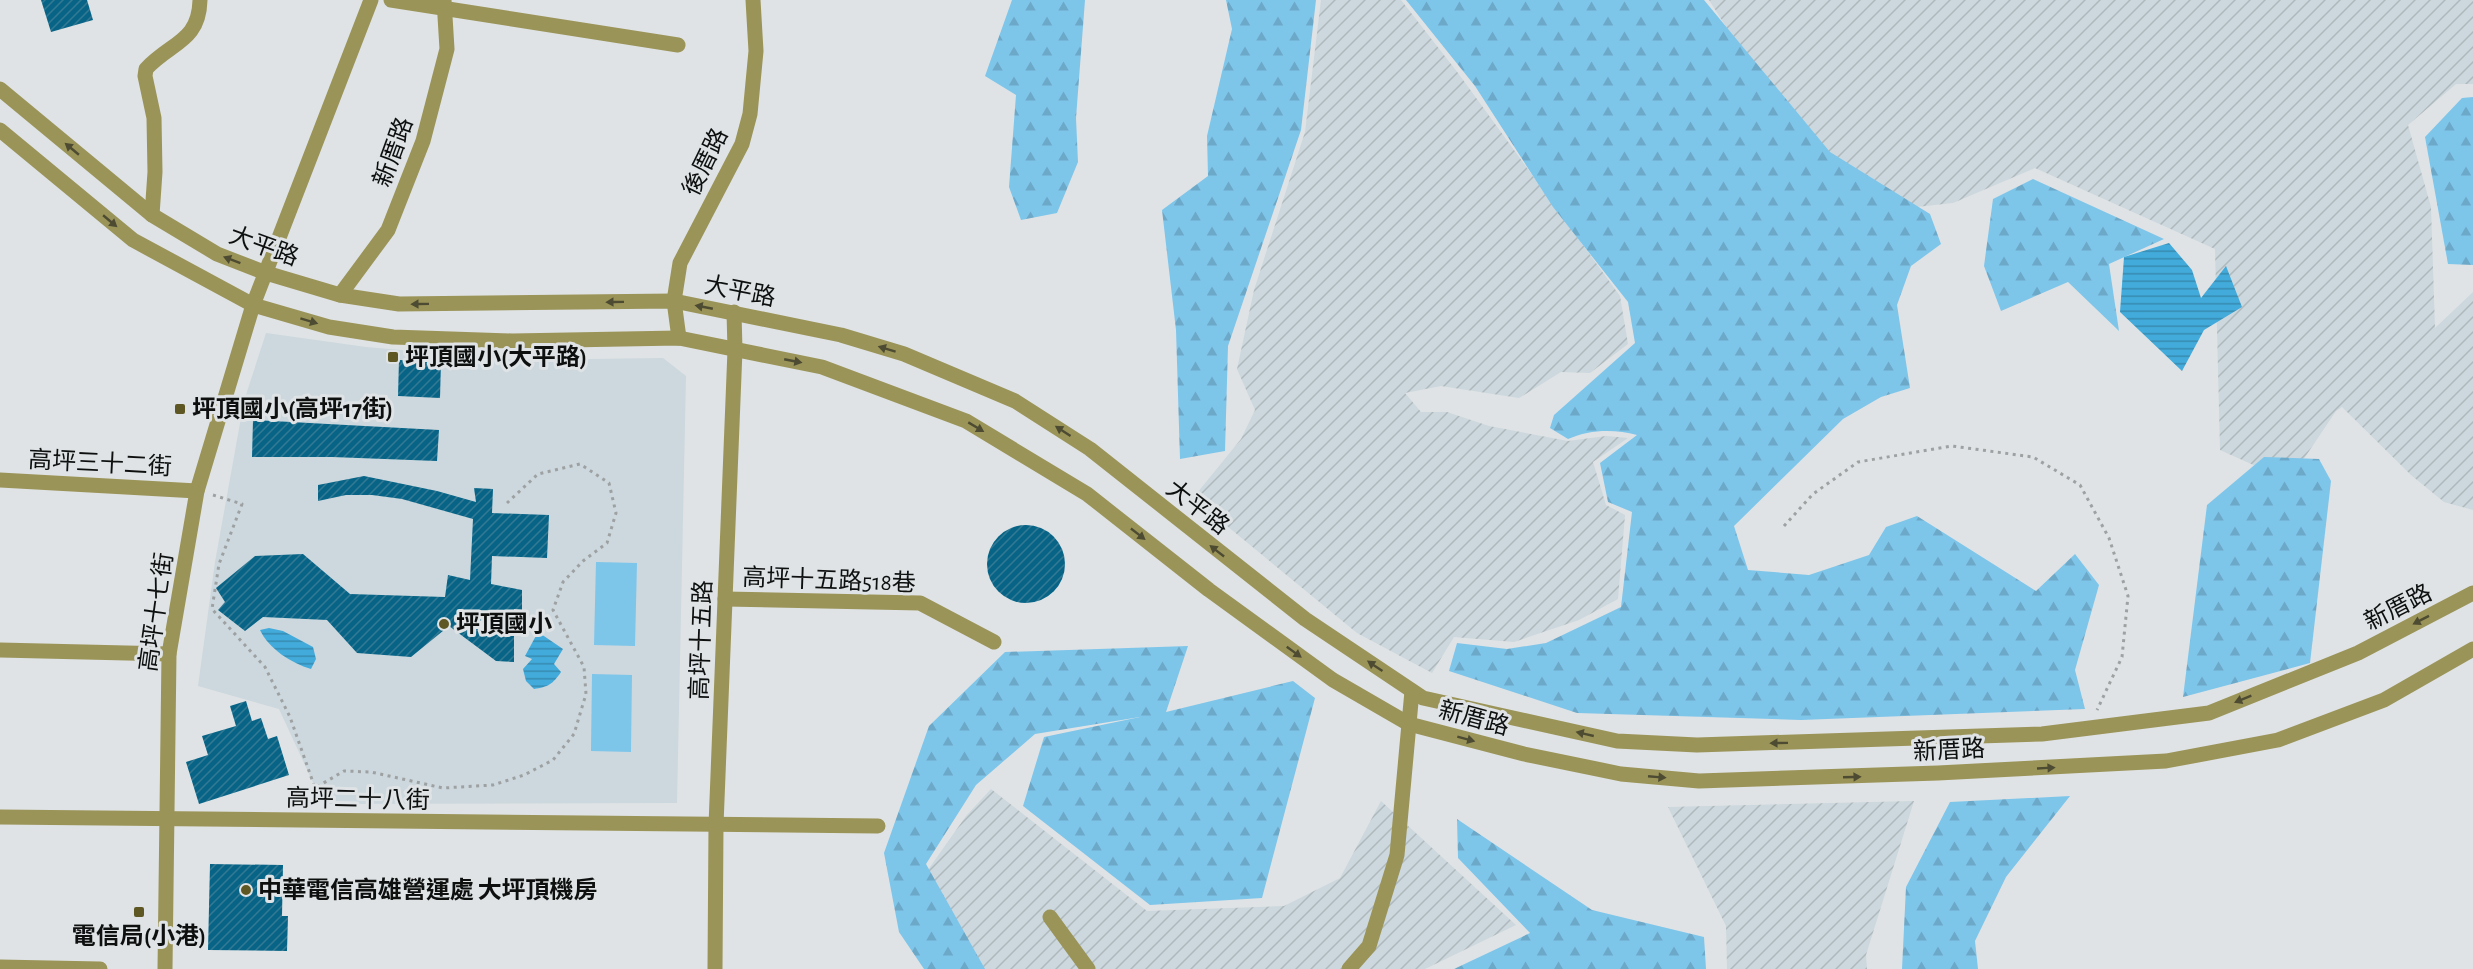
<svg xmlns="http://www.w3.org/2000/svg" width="2473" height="969" viewBox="0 0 2473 969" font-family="'Alegreya Sans','Noto Sans TC',sans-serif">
<defs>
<pattern id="industrial-furrows" width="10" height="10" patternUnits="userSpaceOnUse" patternTransform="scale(1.5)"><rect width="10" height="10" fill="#ccd8de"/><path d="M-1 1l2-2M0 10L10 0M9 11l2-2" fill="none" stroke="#aeb8bd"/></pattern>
<pattern id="forest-firs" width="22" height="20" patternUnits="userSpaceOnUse" patternTransform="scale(1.5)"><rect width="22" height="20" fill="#7ec5ea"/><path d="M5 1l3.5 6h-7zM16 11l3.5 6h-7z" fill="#6ca8c8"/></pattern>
<pattern id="water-rules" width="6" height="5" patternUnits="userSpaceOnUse" patternTransform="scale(1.5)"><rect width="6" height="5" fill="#42abdb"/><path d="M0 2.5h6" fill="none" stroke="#368ab0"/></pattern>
<pattern id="building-hatch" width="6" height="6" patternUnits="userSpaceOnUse" patternTransform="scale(1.5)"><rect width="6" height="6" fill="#076487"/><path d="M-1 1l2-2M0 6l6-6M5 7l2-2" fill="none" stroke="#337993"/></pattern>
</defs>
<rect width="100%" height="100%" fill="#dfe3e5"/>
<polygon fill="#ccd8de" points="266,333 366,347 517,360 663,358 686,376 677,803 323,804 279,709 198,686 215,562 244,401"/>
<g fill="url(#industrial-furrows)">
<polygon points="1321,0 1401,0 1458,73 1620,296 1628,344 1590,373 1561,372 1519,398 1441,386 1405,393 1421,412 1447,412 1489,426 1568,441 1606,436 1628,438 1593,462 1606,505 1625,515 1618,599 1579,620 1514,642 1454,637 1432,673 1357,633 1193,498 1241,439 1255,410 1237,369 1254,290 1305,132"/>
<polygon points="1709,0 2473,0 2473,84 2456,84 2408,125 2431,207 2435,328 2473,292 2473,510 2444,502 2411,475 2342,407 2336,411 2289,481 2220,450 2215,249 2035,168 1953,203 1834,216 1763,85"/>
<polygon points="991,789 1147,911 1284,906 1340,878 1381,801 1516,925 1425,969 976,969 925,874 966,816"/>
<polygon points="1914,801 1866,955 1867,969 1727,969 1726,926 1668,807"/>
</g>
<g fill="url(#forest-firs)">
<polygon points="1012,0 1085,0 1076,118 1078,162 1057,213 1021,220 1009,187 1016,95 985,76"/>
<polygon points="1226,0 1316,0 1301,130 1228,346 1225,451 1180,459 1176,330 1162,210 1208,176 1207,136 1232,29"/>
<path d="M1406 0H1704L1830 152 1930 214 1941 244 1911 266 1897 305 1910 388 1881 397 1843 419 1734 526 1748 570 1809 575 1869 555 1886 527 1917 516 2036 591 2075 554 2099 585 2075 670 2085 709 1801 720 1577 713 1449 671 1457 643 1507 649 1546 643 1621 607 1632 512 1608 502 1600 463 1637 435C1615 429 1590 429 1568 439L1550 428 1554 415 1635 343 1628 302 1553 207 1475 86Z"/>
<polygon points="2473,97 2473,265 2448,264 2425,137 2462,98"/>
<polygon points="2033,179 2164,239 2109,264 2119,331 2068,282 2001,311 1984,266 1993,199"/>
<polygon points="2264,457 2319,459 2331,481 2310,663 2183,697 2207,505"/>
<polygon points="1188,646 1166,712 1293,681 1315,698 1262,898 1150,905 1023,806 1044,737 1140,717 1035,734 976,785 926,864 985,969 924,969 899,932 884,853 929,726 1005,652"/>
<polygon points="2070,796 2006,877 1975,941 1978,969 1902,969 1906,887 1950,802"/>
<polygon points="1457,819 1592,910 1704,937 1706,969 1454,969 1530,933 1458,858"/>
</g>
<g fill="#7ec5ea">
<polygon points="596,562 637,563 635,646 594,645"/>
<polygon points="592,674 632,675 631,752 591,751"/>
</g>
<g fill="url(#water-rules)">
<polygon points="2169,243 2192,270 2201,298 2226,266 2242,307 2204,330 2182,371 2120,312 2124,257"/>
<path d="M269 628 283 631 313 647 316 659 311 669C291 663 269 649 260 630Z"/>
<path d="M538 632 563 649 554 664 561 672C553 684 548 687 534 689L526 681 523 669 532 659 525 656Z"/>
</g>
<g fill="url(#building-hatch)">
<polygon points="41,0 87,0 93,20 51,32"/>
<polygon points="399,360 441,361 440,398 398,396"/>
<polygon points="253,420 439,430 437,461 332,457 252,457"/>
<polygon points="364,476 437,491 476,502 474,488 493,489 492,513 549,515 547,558 492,556 491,584 522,590 522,610 514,609 514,662 496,661 449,626 411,657 357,653 327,620 263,617 245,631 218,610 225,602 216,588 255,556 303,554 350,594 445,597 448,575 470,580 473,519 402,499 372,495 346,495 318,501 318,485"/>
<circle cx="1026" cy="564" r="39"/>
<polygon points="246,701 252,721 261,718 268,739 277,736 289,775 199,804 186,762 208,755 202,736 236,726 230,706"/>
<polygon points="210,864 283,865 282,916 288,916 287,951 208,950"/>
</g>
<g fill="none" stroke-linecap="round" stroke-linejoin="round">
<g stroke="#9ea1a2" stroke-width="3" stroke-dasharray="3 4.5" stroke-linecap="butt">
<polyline points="213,495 242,504 219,564 212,609 265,667 290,717 315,788 344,771 371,772 443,788 493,785 524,775 553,760 574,734 586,694 584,667 553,610 563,582 583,561 607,543 616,513 609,483 580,464 538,474 507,503"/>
<polyline points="1784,526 1813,494 1858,462 1952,446 2033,457 2080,485 2109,538 2128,596 2122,657 2097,710"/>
</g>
<g stroke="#9b9459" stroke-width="15">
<polyline points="391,0 678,45"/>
<polyline points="0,89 152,215 217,254 266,273 340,295 399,304 674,301 841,335 904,354 1015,401 1090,449 1305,619 1423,698 1617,741 1697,745 2042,734 2209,713 2358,653 2473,593"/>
<polyline points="0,130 133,240 253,305 329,327 393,337 512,341 679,338 822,367 966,421 1087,494 1209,590 1333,680 1409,724 1524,754 1621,774 1699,781 1938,773 2166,761 2278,740 2384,700 2473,649"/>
<path d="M152 215 155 172 154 118 145 76 146 69C171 42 199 42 200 0"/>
<polyline points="340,295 388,230 423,141 447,49 444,0"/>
<polyline points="679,338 674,301 680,263 742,144 750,114 756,51 753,0"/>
<polyline points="0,480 197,491"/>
<polyline points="725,599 920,603 994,642"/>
<polyline points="0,650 169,654"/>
<polyline points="0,817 878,826"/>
<polyline points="1050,917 1088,969"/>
<polyline points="0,967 100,969"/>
<polyline points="165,969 169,654 197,491 253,305 371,0"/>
<polyline points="715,969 716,825 735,350 734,312"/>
<polyline points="1349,969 1369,946 1397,855 1412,691"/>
</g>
</g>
<defs><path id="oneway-solid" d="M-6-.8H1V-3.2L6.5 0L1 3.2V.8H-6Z" transform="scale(1.5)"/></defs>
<g fill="#4d4b31">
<use href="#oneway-solid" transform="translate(72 149) rotate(-140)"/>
<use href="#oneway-solid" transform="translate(110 221) rotate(40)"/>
<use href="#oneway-solid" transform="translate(232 260) rotate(-159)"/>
<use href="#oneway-solid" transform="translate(615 302) rotate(179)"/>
<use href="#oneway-solid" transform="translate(420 304) rotate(179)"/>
<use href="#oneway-solid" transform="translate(704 307) rotate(-169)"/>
<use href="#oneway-solid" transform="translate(309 321) rotate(17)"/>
<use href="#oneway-solid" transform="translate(887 349) rotate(-163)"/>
<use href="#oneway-solid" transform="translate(793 361) rotate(11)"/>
<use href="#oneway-solid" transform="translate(976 427) rotate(31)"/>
<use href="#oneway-solid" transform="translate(1063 431) rotate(-147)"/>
<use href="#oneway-solid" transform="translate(1138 534) rotate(38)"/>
<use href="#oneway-solid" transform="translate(1217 551) rotate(-142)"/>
<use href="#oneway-solid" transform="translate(2421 620) rotate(153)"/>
<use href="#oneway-solid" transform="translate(1294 652) rotate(36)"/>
<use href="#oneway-solid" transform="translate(1375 666) rotate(-146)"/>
<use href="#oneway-solid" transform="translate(2243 699) rotate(158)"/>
<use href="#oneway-solid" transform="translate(1585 734) rotate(-167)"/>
<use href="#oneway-solid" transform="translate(1466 739) rotate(15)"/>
<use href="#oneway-solid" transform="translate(1779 743) rotate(179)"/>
<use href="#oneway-solid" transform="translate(2046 768) rotate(-3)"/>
<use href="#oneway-solid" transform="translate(1657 777) rotate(5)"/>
<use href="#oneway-solid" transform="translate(1852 777) rotate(-2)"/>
</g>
<g fill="#5e5724" stroke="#dfe3e5" stroke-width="2">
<rect x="387" y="351" width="12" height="12" rx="3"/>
<rect x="174" y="403" width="12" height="12" rx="3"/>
<circle cx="444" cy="624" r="6"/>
<circle cx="246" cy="890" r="6"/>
<rect x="133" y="906" width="12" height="12" rx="3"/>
</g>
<g text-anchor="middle" stroke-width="6" stroke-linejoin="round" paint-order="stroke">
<g font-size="24" fill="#0e1010" stroke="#dfe3e5">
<text transform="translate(393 152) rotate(-70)" y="8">新厝路</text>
<text transform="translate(705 162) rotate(-64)" y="8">後厝路</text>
<text transform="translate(264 246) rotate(20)" y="8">大平路</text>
<text transform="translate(740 291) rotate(11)" y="8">大平路</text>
<text transform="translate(100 463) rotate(3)" y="8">高坪三十二街</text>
<text transform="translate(1198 507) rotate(38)" y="8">大平路</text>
<text transform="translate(829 580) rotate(2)" y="8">高坪十五路518巷</text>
<text transform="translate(2398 607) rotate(-27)" y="8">新厝路</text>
<text transform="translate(156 612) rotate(-82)" y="8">高坪十七街</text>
<text transform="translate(701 640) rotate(-88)" y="8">高坪十五路</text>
<text transform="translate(1474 718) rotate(15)" y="8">新厝路</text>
<text transform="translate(1949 750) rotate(-3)" y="8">新厝路</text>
<text transform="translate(358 799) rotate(1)" y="8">高坪二十八街</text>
</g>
<g font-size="24" font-weight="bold" fill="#0e1010" stroke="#dfe3e5" text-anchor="start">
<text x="405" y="365">坪頂國小(大平路)</text>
<text x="192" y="417">坪頂國小(高坪17街)</text>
<text x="456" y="632">坪頂國小</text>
<text x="258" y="898">中華電信高雄營運處 大坪頂機房</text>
<text x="139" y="944" text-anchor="middle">電信局(小港)</text>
</g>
</g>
</svg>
